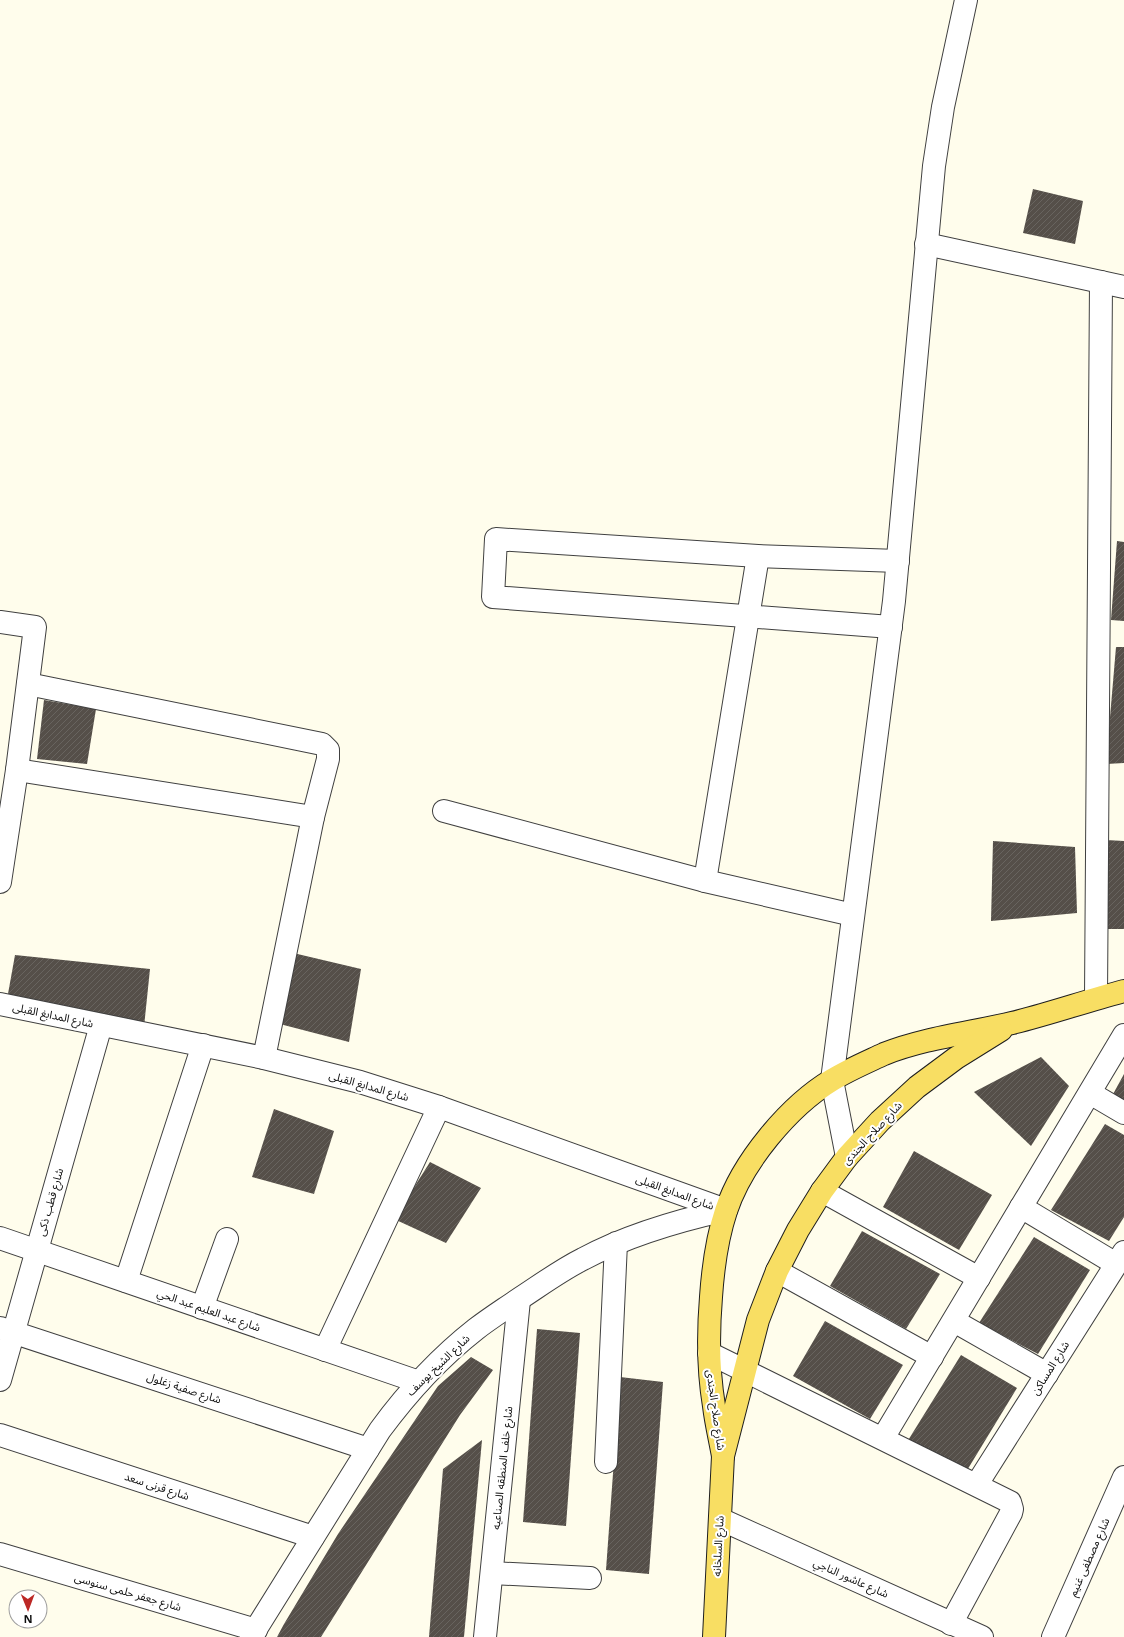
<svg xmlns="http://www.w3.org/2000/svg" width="1124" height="1637" viewBox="0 0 1124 1637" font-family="Georgia,'Noto Sans Arabic',serif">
<defs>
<pattern id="building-hatch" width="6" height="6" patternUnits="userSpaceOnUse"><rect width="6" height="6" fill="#554f49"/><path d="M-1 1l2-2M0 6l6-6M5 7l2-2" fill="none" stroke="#68645f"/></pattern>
</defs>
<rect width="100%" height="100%" fill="#fffdec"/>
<g fill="url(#building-hatch)">
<polygon points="1033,189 1083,201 1075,244 1023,233"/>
<polygon points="1117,541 1124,542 1124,621 1111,620"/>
<polygon points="1116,647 1124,647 1124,763 1106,764"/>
<polygon points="44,700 96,709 87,764 37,759"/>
<polygon points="1106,840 1124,841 1124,929 1107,929"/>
<polygon points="993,841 1075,847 1077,913 991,921"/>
<polygon points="289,952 361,969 349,1042 276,1023"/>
<polygon points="15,955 150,969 144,1027 6,1005"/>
<polygon points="1041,1057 1069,1086 1031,1146 974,1092"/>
<polygon points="1124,1074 1124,1102 1112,1096"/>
<polygon points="274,1109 334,1131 314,1194 252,1177"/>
<polygon points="1105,1124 1124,1135 1124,1217 1109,1241 1051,1210"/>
<polygon points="914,1151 992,1195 959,1250 883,1207"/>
<polygon points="430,1162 481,1188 446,1243 394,1219"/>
<polygon points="862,1231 940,1274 906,1329 830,1286"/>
<polygon points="1034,1237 1090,1270 1038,1354 979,1323"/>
<polygon points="825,1321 903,1365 870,1419 793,1376"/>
<polygon points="537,1329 580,1333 566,1526 523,1522"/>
<polygon points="961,1355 1017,1388 966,1472 907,1442"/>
<polygon points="471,1357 493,1370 460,1415 321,1637 277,1637 284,1624 338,1534 438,1386"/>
<polygon points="620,1377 663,1382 649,1574 606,1570"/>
<polygon points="482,1440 464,1637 429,1637 443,1469"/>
</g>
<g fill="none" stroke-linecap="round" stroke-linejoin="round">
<g stroke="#404040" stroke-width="24">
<g id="minor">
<polyline points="926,244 1124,287"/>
<polyline points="0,622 35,627 17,770 0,882"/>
<polyline points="891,627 493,597 496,539 758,556 898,561"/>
<polyline points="28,684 322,744 328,750 328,759 313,817 264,1058"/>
<polyline points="17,770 313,817"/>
<polyline points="444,811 705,881 853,915"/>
<polyline points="705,881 758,556"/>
<polyline points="1096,998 1101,282"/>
<polyline points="0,1004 264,1058 360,1082 439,1107 726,1210"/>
<polyline points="1090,1093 1124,1113"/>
<polyline points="847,1157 832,1080 894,601 934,166 943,107 966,0"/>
<polyline points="822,1191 979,1278"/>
<polyline points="1021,1207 1116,1264"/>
<polyline points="0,1238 419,1382"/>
<polyline points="777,1271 932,1357"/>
<polyline points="126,1281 203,1045"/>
<polyline points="202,1308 227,1239"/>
<polyline points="954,1321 1047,1374"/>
<polyline points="0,1328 368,1449"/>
<polyline points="325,1350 439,1107"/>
<polyline points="709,1353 1010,1502 1012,1509 1011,1513 951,1624"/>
<polyline points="0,1380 101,1025"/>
<polyline points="0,1435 313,1537"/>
<polyline points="883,1438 1124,1035"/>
<polyline points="606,1462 616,1243"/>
<polyline points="977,1484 1124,1252"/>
<polyline points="720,1519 982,1637"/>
<polyline points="0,1554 256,1630"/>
<polyline points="492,1573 590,1578"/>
<path d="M251 1637 380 1430C408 1392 439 1358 476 1329 489 1319 503 1310 516 1301 538 1287 559 1271 583 1259 628 1235 676 1221 726 1210"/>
<polyline points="485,1637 519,1300"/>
<polyline points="1053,1637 1124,1477"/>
</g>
</g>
<g stroke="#1e1e1e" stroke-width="24">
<g id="major">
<path d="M723 1456C720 1439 716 1423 714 1406 708 1370 708 1333 711 1297 713 1268 717 1238 726 1211 742 1162 789 1106 832 1080 848 1070 867 1062 884 1054 924 1038 970 1033 1012 1023 1049 1014 1086 1001 1124 991"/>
<polyline points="714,1637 723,1456 758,1320 777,1271 798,1230 822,1191 847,1157 880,1121 917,1087 956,1058 1001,1030"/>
</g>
</g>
<use href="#minor" stroke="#fff" stroke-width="22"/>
<use href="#major" stroke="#f8de63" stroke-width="22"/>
</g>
<g text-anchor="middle" stroke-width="4" stroke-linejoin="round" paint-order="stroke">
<g font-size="11" fill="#0d0d0d" stroke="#fff">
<text transform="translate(53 1015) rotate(12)" y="4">شارع المدابغ القبلى</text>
<text transform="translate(369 1086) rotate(16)" y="4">شارع المدابغ القبلى</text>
<text transform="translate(872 1133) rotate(-47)" y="4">شارع صلاح الجندى</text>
<text transform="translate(675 1192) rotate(20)" y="4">شارع المدابغ القبلى</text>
<text transform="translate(50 1202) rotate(-74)" y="4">شارع قطب ذكى</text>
<text transform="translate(209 1310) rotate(19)" y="4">شارع عبد العليم عبد الحي</text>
<text transform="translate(438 1365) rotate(-44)" y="4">شارع الشيخ يوسف</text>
<text transform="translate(1050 1368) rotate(-58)" y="4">شارع المساكن</text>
<text transform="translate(184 1388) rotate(18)" y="4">شارع صفية زغلول</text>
<text transform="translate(716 1410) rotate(82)" y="4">شارع صلاح الجندى</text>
<text transform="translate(502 1468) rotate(-84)" y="4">شارع خلف المنطقه الصناعيه</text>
<text transform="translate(157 1486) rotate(18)" y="4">شارع قرنى سعد</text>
<text transform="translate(718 1546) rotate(-87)" y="4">شارع السلخانه</text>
<text transform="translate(1089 1557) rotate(-66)" y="4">شارع مصطفى غنيم</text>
<text transform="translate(851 1578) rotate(24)" y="4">شارع عاشور الناجي</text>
<text transform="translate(128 1592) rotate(16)" y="4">شارع جعفر حلمى سنوسى</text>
</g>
</g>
<g transform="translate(28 1609) rotate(179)"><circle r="19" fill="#ffffff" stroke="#9e9e9e"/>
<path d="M0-3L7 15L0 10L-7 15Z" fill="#bc2825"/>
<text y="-6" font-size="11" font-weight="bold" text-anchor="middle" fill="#0d0d0d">N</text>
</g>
</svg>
